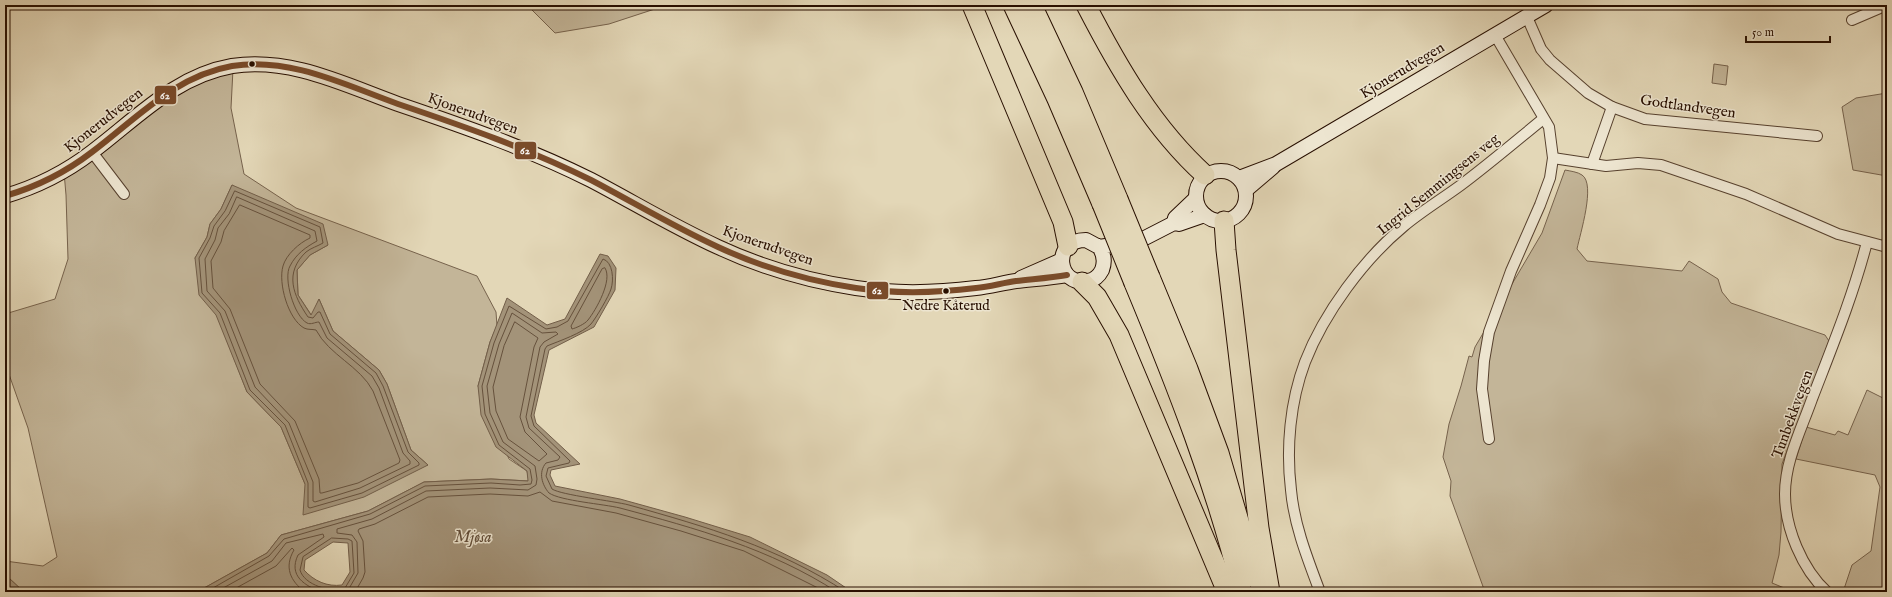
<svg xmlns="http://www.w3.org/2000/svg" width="1892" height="597" viewBox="0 0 1892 597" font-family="'IM FELL English',serif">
<rect width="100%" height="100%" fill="#e3d7b7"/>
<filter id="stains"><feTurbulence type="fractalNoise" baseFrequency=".005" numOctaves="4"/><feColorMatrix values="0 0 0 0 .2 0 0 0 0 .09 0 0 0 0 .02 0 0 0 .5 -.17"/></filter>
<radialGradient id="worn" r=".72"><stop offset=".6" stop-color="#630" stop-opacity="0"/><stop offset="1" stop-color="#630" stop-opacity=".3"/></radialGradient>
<g fill="#c3b598" stroke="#76624c" fill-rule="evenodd">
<polygon points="527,5 667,5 609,24 555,33"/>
<polygon points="1714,64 1728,66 1726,85 1712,83"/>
<path d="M233 69 231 108 244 174 296 208 477 276 496 312 497 326 490 342 478 386 509 459 527 471 529 481 491 479 424 482 368 511 281 535 267 553 197 592H24L10 579 6 580 5 561 43 566 57 557 28 428 5 363V314L55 299 68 259 66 195 64 172 195 77ZM232 185 328 245 310 255 297 270 298 295 312 316 319 299 333 331 379 370 387 384 411 450 428 465 305 484 281 427 247 392 195 258 207 237 210 224 221 209Z"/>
<polygon points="1887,93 1887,176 1853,170 1842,107 1856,98"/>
<path d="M1565 170C1570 171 1578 172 1582 175 1596 184 1580 234 1577 249L1587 261 1682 271 1689 261 1718 279 1722 292 1731 303 1825 335 1829 341 1782 464 1781 532 1779 555 1772 583 1794 592H1485L1450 496 1451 481 1443 457 1449 424 1461 386 1469 356 1472 357 1475 347 1542 233Z"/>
<polygon points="1867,390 1887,400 1887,592 1843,592 1852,565 1871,551 1880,487 1875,475 1796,459 1806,427 1835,435 1838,431 1848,435"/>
</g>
<g fill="#a39379" stroke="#725e49" fill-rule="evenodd">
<polygon points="232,185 323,224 328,245 310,255 297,270 298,295 311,315 319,299 333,331 379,370 387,384 411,450 428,465 364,497 303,515 305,484 281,427 247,392 216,315 199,295 195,258 207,237 210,224 221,209"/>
<path d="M600 254 608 256 616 268 615 290 594 327 549 350 534 415 536 423 580 464 551 470 550 475 555 486 620 499 685 517 750 537 827 575 852 592H197L267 553 281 535 368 511 424 482 491 479 528 481 527 471 496 447 481 415 478 386 490 342 507 298 547 325 565 319ZM333 542 348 543 350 572 342 585C327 587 314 581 304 570L305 560Z"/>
<polygon points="10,579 24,592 5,592 5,580"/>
</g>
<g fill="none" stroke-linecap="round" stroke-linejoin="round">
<g stroke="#66513c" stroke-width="1">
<path d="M235 191 320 227 323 243C318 246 311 248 306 252 284 273 293 295 308 317L313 318 318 312H320L330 334 376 373 383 386 408 452 419 463V465L362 493 310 508 308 507V483L285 425 250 390 220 313 202 293 199 258 210 238 214 226 225 211Z"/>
<path d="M237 197 315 231 317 241C306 247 296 254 290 266 283 278 294 316 307 323 311 325 315 322 319 322L327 338 372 376 379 388 403 453 410 461V464L360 488 315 502 313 501V482L289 423 255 387 225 311 207 291 205 259 215 240 218 228 229 214Z"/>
<path d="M240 205 310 235V238C299 243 286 255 283 266 278 283 288 319 304 328 308 330 312 329 316 330 329 355 360 366 373 391L400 460 399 463 358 483 322 493H320L319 479 295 421 260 384 230 309 213 288 211 261 221 242 224 231Z"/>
<path d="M605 268C613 280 596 310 588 320 585 324 576 328 572 329L571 326 602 269Z"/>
<polygon points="515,322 538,338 534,347 520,417 525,432 547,454 539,461 508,439 496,411 493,387 504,346"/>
<path d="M332 538 348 539 352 541 354 573 345 588C331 593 304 585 300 570L303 557Z"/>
<path d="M206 592 269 556 284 539 370 514 425 486 491 483 520 485 531 484 532 480 530 469 499 445 485 414 482 386 494 343 509 306 546 329 557 327 568 321 603 259C613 262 614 280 611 289 609 296 596 318 591 324 583 333 559 341 547 346L545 349 531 416 534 426 570 461 569 463 548 468 546 476 552 489C561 495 614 501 629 505 707 527 777 547 846 592"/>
<path d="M216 592 272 561 286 543 323 534 324 537 298 555C288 576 305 586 322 592"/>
<path d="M229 592 276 566 292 548 294 550C284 567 290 581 305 592"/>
<path d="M347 592 358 573 357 542 352 535 337 533V529L372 519 426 491 490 488 528 490 536 485 537 479 535 466 503 442 490 413 487 386 499 344 512 313 542 333 556 332 558 334 544 342 540 347 526 417 529 428 560 457 558 460 546 463C538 472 542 485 549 493 561 501 604 504 620 508 695 528 771 549 837 592"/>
<polyline points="355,592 363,578 365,572 363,541 358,531 359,529 375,524 428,497 490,494 528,496 540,492 552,501 616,513 681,531 744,551 826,592"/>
</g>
<g stroke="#57412e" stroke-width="12">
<g id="street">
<polyline points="1527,17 1541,49 1550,60 1588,93 1612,107 1645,119 1817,136"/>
<polyline points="1852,20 1887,5"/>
<polyline points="92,152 124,194"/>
<polyline points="1553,158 1606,166 1638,163 1661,165 1746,194 1838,234 1887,247"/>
<polyline points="1592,164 1612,107"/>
<polyline points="1489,439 1482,389 1484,361 1489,332 1511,271 1540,205 1550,178 1553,158 1549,127 1495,35"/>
<path d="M1320 592C1308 560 1294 525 1291 490 1286 448 1290 402 1305 362 1324 313 1364 259 1404 226 1422 211 1442 199 1461 185 1489 164 1516 141 1543 119"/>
<path d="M1827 592C1802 569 1785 528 1785 494 1785 461 1801 430 1812 399 1832 347 1853 296 1867 242"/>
</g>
</g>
<g stroke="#280f00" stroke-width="16">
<g id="secondary">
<circle cx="1221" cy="196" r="25"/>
<polyline points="1239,178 1276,164 1546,5"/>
<polyline points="1246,190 1273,167"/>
<path d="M5 196C36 187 66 172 92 152 136 119 175 76 232 66 291 57 345 85 398 104 463 126 529 149 591 180 633 202 674 227 718 247 761 267 809 281 856 288 895 294 936 293 976 288 989 287 1002 283 1016 281 1033 279 1050 278 1067 275"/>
<polyline points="1174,223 1175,218 1196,198"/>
<path d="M1099 247C1104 254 1105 262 1102 270 1099 276 1094 280 1088 281 1058 288 1050 240 1086 240L1099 247 1127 243"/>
<polyline points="1129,249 1137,242 1174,223 1179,224 1205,215"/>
<polyline points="1021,278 1062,260"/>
</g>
</g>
<g stroke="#280f00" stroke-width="21">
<g id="highway">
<polyline points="972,5 1063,222 1068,246"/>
<polyline points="1013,5 1057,99 1102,204"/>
<polyline points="1032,5 1073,92 1118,199"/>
<path d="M1086 5C1118 67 1153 128 1205 175"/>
<polyline points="1224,221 1226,250 1259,528 1270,592"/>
<polyline points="1150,277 1188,369 1219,453 1256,579"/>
<polyline points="1082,282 1097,297 1119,335 1227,592"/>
<path d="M1134 283C1176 384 1216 486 1242 592"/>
</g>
</g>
<use href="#street" stroke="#ede5d0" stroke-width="10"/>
<use href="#secondary" stroke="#ede5d0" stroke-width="14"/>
<use href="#highway" stroke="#e3d7b7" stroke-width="19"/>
<g stroke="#280f00" stroke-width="21" stroke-linecap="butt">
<g id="highway-bridge">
<polyline points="1118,199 1150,277"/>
<polyline points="1102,204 1134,283"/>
</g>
</g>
<use href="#highway-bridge" stroke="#e3d7b7" stroke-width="19"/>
<g stroke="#ede5d0" stroke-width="9">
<path id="bus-1" d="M5 196C36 187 66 172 92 152 136 119 175 76 232 66 291 57 345 85 398 104 463 126 529 149 591 180 633 202 674 227 718 247 761 267 809 281 856 288 895 294 936 293 976 288 989 287 1002 283 1016 281 1033 279 1050 278 1067 275"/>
</g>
<use href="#bus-1" stroke="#7a4b2a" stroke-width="6"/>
</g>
<g fill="#280f00" stroke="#ede5d0" stroke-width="1.5">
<circle cx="252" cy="64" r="3.5"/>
<circle cx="946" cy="291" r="3.5"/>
</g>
<g text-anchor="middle" stroke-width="3" stroke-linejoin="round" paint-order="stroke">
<g font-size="14" fill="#280f00" stroke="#ede5d0">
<text x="946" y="310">Nedre Kåterud</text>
</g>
<g font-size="15" fill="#280f00" stroke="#ede5d0">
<text transform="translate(1402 70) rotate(-31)" y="5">Kjonerudvegen</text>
<text transform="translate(1688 106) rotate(8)" y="5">Godtlandvegen</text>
<text transform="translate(473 113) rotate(20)" y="5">Kjonerudvegen</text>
<text transform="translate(103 120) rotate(-38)" y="5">Kjonerudvegen</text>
<text transform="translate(1438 184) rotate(-39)" y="5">Ingrid Semmingsens veg</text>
<text transform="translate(768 245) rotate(19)" y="5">Kjonerudvegen</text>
<text transform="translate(1792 414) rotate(-70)" y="5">Tunbekkvegen</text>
</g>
<g font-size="16" font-style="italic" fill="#5f4a36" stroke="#ede5d0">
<text x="473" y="542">Mjøsa</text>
</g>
</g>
<g stroke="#ede5d0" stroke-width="1.5">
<rect x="154" y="85" width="23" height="20" rx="4" fill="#7a4b2a"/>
<rect x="514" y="141" width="23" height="19" rx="4" fill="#7a4b2a"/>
<rect x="866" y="281" width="23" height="19" rx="4" fill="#7a4b2a"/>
</g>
<g font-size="11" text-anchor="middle" font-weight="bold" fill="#fff">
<text x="165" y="99">62</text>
<text x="525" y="154">62</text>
<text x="877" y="294">62</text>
</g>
<rect width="1892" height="597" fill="none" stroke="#e3d7b7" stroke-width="20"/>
<rect x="6" y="6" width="1880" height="585" fill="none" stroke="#280f00" stroke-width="2"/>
<rect x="10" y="10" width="1872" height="577" fill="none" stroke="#280f00"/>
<path d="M1746 36v6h84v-6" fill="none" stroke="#280f00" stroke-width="2"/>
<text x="1752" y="36" font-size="12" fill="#280f00" stroke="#ede5d0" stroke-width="3" paint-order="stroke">50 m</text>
<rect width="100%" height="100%" filter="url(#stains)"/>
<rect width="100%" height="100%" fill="url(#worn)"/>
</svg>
